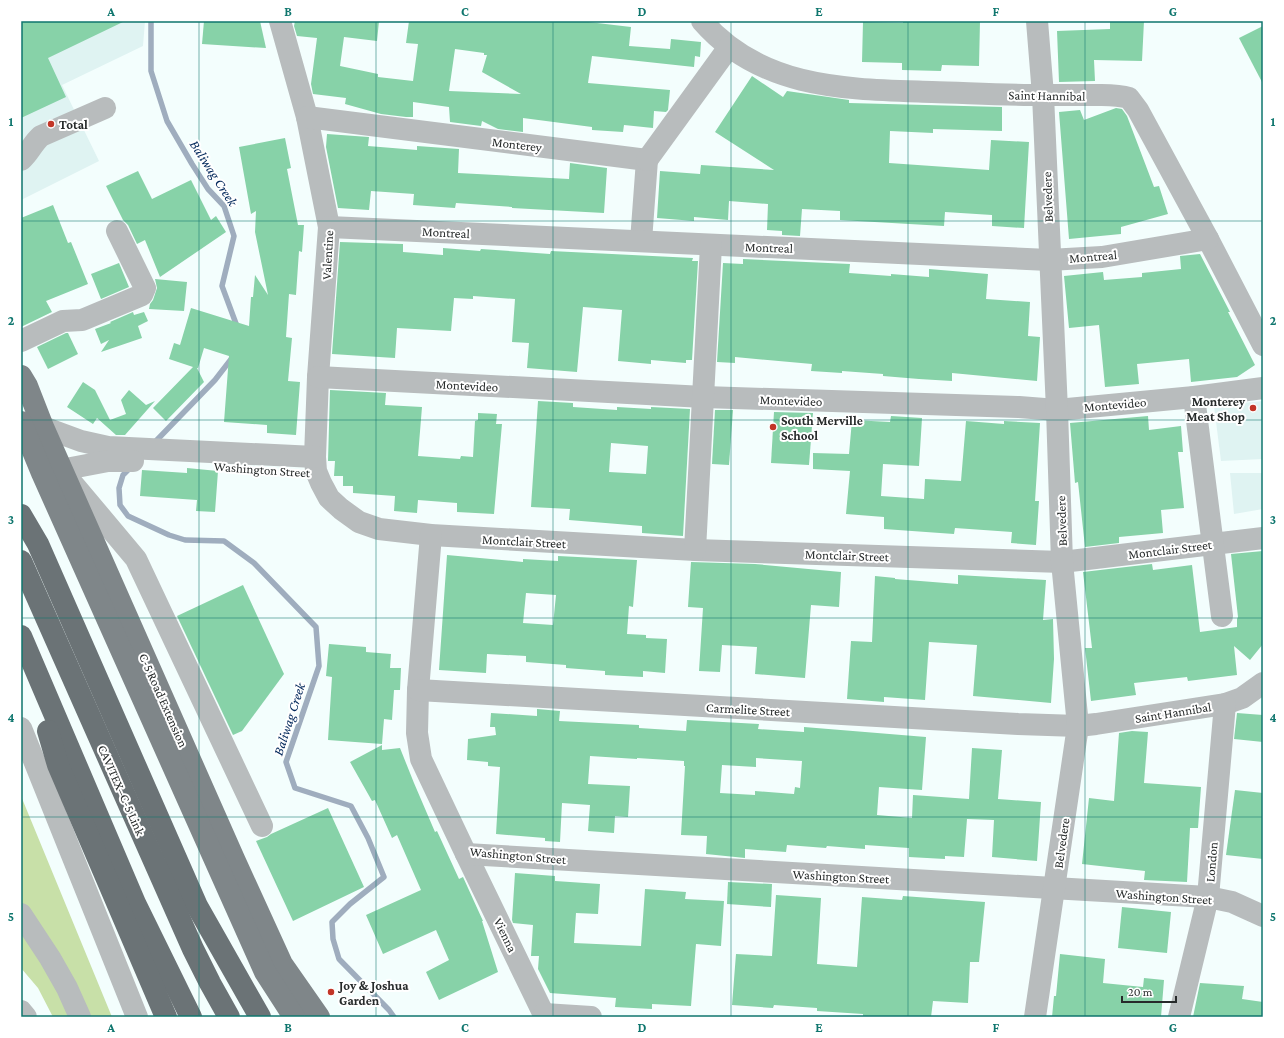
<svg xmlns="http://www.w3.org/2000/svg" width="1284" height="1038" viewBox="0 0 1284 1038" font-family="'Crimson Pro',serif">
<rect width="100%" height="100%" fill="#f3fefd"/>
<g fill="#dff3f2">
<polygon points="21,21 145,21 143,46 62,85 99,161 21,200"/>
<polygon points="1263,401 1263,459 1221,461 1214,406"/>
<polygon points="1230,473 1263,473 1263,509 1234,514"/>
</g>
<polygon fill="#c8e0a8" points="21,796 112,1017 53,1017 38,988 21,968"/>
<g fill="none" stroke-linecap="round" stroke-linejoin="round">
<g stroke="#9fadbe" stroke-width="5.5">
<polyline points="151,21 151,71 167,121 192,164 208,189 224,206 234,236 222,286 238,329"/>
<polyline points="154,443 215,380 232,358"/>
<polyline points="131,467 123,475 119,488 120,505 128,516 169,535 185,540 224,541 254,563 316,627 319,666 286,762 295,788 351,806 368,838 384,877 350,904 332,922 333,939 339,959 389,1010 394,1017"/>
</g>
</g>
<g fill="#87d2a8" fill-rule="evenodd">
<polygon points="21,21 125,21 48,58 66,97 21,118"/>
<polygon points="204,21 260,21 266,48 202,44"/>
<path d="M295 21H379L377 41 344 37 340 66 378 74V77L413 81 418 44 406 43 409 21H580L631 27 629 46 670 49 671 39 701 42 700 57 695 56 694 67 592 56 588 83 670 90 668 110 666 112 654 111 653 128 624 125 623 132 592 130V127L523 118V132L498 129 482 121 481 126 450 122 449 107 413 102V117H406L381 114 345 104 346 98 313 94 311 84 317 38 297 36 294 26ZM455 49 484 53V55H487L482 72 521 94 449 91Z"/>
<polygon points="903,21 980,21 979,66 942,65 941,71 902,70 902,63 862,62 863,22 903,23"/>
<polygon points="1110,21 1144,21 1142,61 1094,60 1095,81 1059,82 1057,31 1110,29"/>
<polygon points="1263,26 1263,84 1239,38"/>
<polygon points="752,76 783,97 787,91 849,100 849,103 1002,107 1002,131 933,129 933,133 890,131 889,163 989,170 991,140 1029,142 1024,228 992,226 992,215 945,212 944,226 840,220 840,211 802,209 800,236 782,235 782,231 767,230 768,204 729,201 728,220 694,217 694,221 657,218 660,171 700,174 701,165 774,170 715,132"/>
<polygon points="1116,108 1122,109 1127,116 1154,187 1159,186 1168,214 1121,227 1121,234 1069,239 1059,112 1080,110 1084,120"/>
<polygon points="327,134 369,137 368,146 417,150 417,146 459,149 458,173 569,179 570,163 607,168 604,213 512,208 512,207 456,203 455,208 413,205 414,194 371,191 369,210 338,208 326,147"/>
<polygon points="285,138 291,168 287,169 298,225 304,225 302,252 299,251 296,295 289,294 286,337 292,338 288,381 300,382 296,435 267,433 267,425 224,422 229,356 204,348 198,368 197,368 204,382 166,421 153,408 193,367 169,359 174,343 180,345 191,308 249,326 251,297 253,297 255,275 268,295 255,232 256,211 251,214 239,147"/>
<polygon points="138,171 152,199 191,180 211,220 216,216 226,232 160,277 145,240 137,244 128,225 123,220 106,186"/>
<polygon points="53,205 68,243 71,242 88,284 46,301 52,312 21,327 21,218"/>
<polygon points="340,242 403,244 403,252 443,255 443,248 480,251 481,249 550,254 551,251 693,258 692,261 698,261 692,360 686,360 686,363 651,360 651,364 618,361 622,310 583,307 577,372 527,368 529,343 512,342 515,299 473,296 473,299 454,298 451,331 397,328 395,358 332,354"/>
<polygon points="1200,254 1230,312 1228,312 1255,365 1237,377 1191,382 1189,359 1137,364 1139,384 1105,387 1099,325 1069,328 1064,276 1103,272 1104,280 1142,277 1142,273 1181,269 1180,256"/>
<polygon points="743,259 850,264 849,273 891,276 891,274 929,277 929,269 988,274 986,299 1030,302 1028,336 1040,337 1037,381 952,373 952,381 919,379 883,376 883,374 842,371 842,373 811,371 812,364 735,357 735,363 717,362 723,263 743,264"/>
<polygon points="119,263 129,287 101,299 91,274"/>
<polygon points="155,279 187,282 184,311 149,309 150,304 153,300 157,288"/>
<polygon points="133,312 134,315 144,312 148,321 138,326 142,338 101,352 109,340 101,344 95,329 111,323 110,322"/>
<polygon points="66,333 68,333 78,354 48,369 37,347"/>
<polygon points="83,382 95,390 110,420 126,414 121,400 129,390 146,405 155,401 125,435 116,435 97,418 93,424 67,407"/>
<polygon points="330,390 386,393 385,405 422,407 418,456 460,459 461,456 473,457 475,421 478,420 478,413 497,414 496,424 502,424 494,514 457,512 457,503 418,500 417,513 394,511 395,496 353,493 353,486 343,486 343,476 334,476 335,461 328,461"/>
<path d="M538 401 573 403V407L617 410V407L651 409V407L690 409 683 536 642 533V526L569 520 570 509 531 507ZM611 443 648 446 646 474 609 472Z"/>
<polygon points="715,410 733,410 729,465 712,464"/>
<polygon points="774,412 813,413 809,465 771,463"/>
<polygon points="891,416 922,418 919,466 883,464 881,496 924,499 925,479 961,481 966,421 1004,424 1004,421 1040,423 1035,501 1039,501 1036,545 1011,543 1012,532 955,528 954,534 884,529 884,517 846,514 850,471 813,469 813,453 849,454 852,420 890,422"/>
<polygon points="1148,416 1149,430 1181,426 1183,452 1178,452 1184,508 1161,510 1163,533 1119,537 1119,543 1085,547 1078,482 1075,483 1070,423"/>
<polygon points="187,468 218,471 215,512 196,511 197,500 140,496 142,470 187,473"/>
<polygon points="1263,551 1263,644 1250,660 1234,646 1237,675 1188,681 1187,677 1134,683 1136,695 1091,701 1085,648 1092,648 1083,572 1152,564 1153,570 1192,565 1200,632 1237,627 1237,619 1238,617 1231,554"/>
<path d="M447 555 523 562V559L558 561V556L637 560 633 607 629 606 627 634 646 635V638L667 639 665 673 643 671V677L605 675V671L566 668V665L526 662V656L487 654 486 673 439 670ZM526 593 556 595 553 625 523 623Z"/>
<polygon points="691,562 755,564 841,572 839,607 811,605 805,678 755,674 757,647 722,645 720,672 699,671 703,608 688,607"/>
<polygon points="958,575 1046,580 1043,620 1053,619 1054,659 1051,703 973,696 977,645 929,642 925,700 884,697 884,702 847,699 851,641 872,642 875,576 895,578 895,579 958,584"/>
<polygon points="243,585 284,674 242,731 233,735 177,616"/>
<polygon points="329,644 366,647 366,652 391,654 390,668 401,668 400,690 394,690 392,720 384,719 382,744 328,740 332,677 326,676"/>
<path d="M537 709 560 711 559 721 639 725V728L686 731 687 720 759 724 758 729 804 732V727L926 737 922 790 879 787 877 815 912 818 913 795 969 799 972 748 1002 750 998 799 1041 802 1037 861 992 857 994 820 967 819 964 857 945 856V859L909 857V848L865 845V849L827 846 826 848 787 845 786 852 745 849V858L706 854 707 836 681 835 685 766H684V761L637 758V759L590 756 588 784 630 786 628 817 615 816 614 833 588 831 590 805 562 803 560 842 545 841V838L496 834 500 767 488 766V762L467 760 468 739 496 735 495 727H490L491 713 537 716ZM756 758 802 761 800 788 795 787 794 794 755 791V795L720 793 722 765 756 767Z"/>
<polygon points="1237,713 1263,715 1263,742 1234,739"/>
<polygon points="1132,731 1148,732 1144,783 1201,787 1198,828 1190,828 1187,882 1144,880 1145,871 1082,864 1089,798 1114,801 1119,733"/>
<polygon points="382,745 382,750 400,748 414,783 435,832 437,831 459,879 463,877 483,921 482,921 498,972 439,1000 426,972 449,960 436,930 383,954 366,915 421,890 397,835 392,838 375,800 372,801 350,762"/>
<polygon points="1235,790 1263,793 1263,859 1226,855"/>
<polygon points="328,808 364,887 293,921 256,841 267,837 271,834"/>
<polygon points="515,873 555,876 555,881 600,884 598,914 576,913 574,943 641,946 645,889 686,892 685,899 724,901 721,946 696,944 691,1006 652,1004 652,1009 615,1007 616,998 550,993 538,969 539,956 531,956 533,925 513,923 512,920"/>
<polygon points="728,882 772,884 771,907 727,904"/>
<polygon points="776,895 821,898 817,964 857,967 862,897 902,900 903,896 985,902 979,962 970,962 968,1003 933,1001 931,1017 884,1017 863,1016 863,1014 817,1011 817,1008 774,1005 773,1008 732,1005 736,954 772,956"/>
<polygon points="1122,907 1171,912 1167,953 1118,948"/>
<polygon points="1060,954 1105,959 1103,983 1143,987 1144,978 1164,980 1161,1017 1052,1017 1054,996 1056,996"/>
<polygon points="1200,983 1244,986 1242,999 1263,1002 1263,1017 1193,1017"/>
</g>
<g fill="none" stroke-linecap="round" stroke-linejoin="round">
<g stroke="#b8bcbd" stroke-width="22">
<polyline points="280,21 307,117 329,227 318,377 315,457 316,471 321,483 329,498 341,509 359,522 379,529 431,535 695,550 1062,562 1263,538"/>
<path d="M702 21C762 90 847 89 932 92 969 93 1006 95 1044 95 1060 95 1076 95 1092 95 1105 95 1117 94 1129 98L1138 110 1208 239 1263 345"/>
<polyline points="307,117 647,160 641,241"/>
<path d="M21 160C30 152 32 144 41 136L105 108"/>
<polyline points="647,160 729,47"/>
<polyline points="329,227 1049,260 1102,257 1208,239"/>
<polyline points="21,341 63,321 82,320 87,318 142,295 145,288 117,231"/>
<polyline points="318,377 704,397 1019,407 1057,410 1194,397 1263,388"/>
<polyline points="1194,397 1222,616"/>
<polyline points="30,431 43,427 81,441 108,447 315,457"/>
<polyline points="50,472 108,461 133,461"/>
<polyline points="68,478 136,559 262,826"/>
<polyline points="431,535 418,690 417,733 421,759 466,854 545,1017"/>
<polyline points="695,550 711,245"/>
<polyline points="418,690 1018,724 1078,726 1096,724 1225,704 1242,698 1263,683"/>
<polyline points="21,728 137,1017"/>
<polyline points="466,854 1208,897 1232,902 1263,916"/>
<polyline points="21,914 50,958 67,988 80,1017"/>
<polyline points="21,1011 26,1017"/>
<polyline points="544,1014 591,1017"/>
<polyline points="1035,1017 1078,726 1062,562 1057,410 1043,95 1037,21"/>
<polyline points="1179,1017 1208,897 1225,704"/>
</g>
<g stroke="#7f8689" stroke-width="22">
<polyline points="21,376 27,386 43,427 234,859 282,964 319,1017"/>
<polyline points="21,422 42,473 265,972 294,1017"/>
</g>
<g stroke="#6b7376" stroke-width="22">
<polyline points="21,515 38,544 197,906 260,1017"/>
<polyline points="21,561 193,949 210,983 229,1017"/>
<polyline points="21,636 135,903 191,1017"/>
<polyline points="48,731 58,765 166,1017"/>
</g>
</g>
<path fill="none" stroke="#0f766e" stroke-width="1" stroke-opacity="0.55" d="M199 21V1017M376 21V1017M553 21V1017M731 21V1017M908 21V1017M1085 21V1017M21 221H1263M21 420H1263M21 618H1263M21 817H1263"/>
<g fill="#c23527" stroke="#fff" stroke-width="1.5">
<circle cx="51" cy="124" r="4"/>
<circle cx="1253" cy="408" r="4"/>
<circle cx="773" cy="427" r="4"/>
<circle cx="331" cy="992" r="4"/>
</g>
<g text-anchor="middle" stroke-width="4" stroke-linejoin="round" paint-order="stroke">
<g font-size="13" fill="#272b2b" stroke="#fff">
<text transform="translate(1047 95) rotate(1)" y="5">Saint Hannibal</text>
<text transform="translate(517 144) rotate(7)" y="5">Monterey</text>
<text transform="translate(1047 197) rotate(-92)" y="5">Belvedere</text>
<text transform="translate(446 232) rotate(3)" y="5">Montreal</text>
<text transform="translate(769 247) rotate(2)" y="5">Montreal</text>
<text transform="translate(327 255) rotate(-87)" y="5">Valentine</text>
<text transform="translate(1093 256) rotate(-5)" y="5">Montreal</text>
<text transform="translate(467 385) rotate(3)" y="5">Montevideo</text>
<text transform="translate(791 400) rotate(2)" y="5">Montevideo</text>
<text transform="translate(1115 404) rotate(-5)" y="5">Montevideo</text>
<text transform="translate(262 469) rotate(4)" y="5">Washington Street</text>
<text transform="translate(1061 521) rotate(-92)" y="5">Belvedere</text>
<text transform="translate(524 541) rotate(3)" y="5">Montclair Street</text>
<text transform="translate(1170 549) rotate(-7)" y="5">Montclair Street</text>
<text transform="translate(847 555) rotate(2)" y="5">Montclair Street</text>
<text transform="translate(164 700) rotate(66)" y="5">C-5 Road Extension</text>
<text transform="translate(748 709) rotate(3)" y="5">Carmelite Street</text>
<text transform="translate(1173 712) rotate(-9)" y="5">Saint Hannibal</text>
<text transform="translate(122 790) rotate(66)" y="5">CAVITEX–C-5 Link</text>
<text transform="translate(1061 843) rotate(-82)" y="5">Belvedere</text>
<text transform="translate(518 855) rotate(5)" y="5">Washington Street</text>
<text transform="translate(1211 862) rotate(-85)" y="5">London</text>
<text transform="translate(841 876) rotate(3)" y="5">Washington Street</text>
<text transform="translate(1164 896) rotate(4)" y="5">Washington Street</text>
<text transform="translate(506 935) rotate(64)" y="5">Vienna</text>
</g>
<g font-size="13" font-weight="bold" fill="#272b2b" stroke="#fff" text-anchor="start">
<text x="59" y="129">Total</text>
<text x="1245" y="406" text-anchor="end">Monterey<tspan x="1245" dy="15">Meat Shop</tspan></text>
<text x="781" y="425">South Merville<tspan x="781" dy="15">School</tspan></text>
<text x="339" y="990">Joy &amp; Joshua<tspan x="339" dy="15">Garden</tspan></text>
</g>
<g font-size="14" font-style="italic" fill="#00275a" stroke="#fff">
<text transform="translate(214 173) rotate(57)" y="5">Baliwag Creek</text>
<text transform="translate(289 719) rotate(-72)" y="5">Baliwag Creek</text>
</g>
</g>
<rect width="1284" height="1038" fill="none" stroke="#ffffff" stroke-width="44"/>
<path d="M1122 996v6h54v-6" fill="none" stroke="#272b2b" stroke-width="2"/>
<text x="1128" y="996" font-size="12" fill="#272b2b" stroke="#ffffff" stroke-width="3" paint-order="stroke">20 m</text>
<rect x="22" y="22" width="1240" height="994" fill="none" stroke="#0f766e" stroke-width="1.5"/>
<g font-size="13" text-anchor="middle" font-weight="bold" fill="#0f766e">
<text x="111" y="16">A</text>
<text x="288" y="16">B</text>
<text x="465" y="16">C</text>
<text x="642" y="16">D</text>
<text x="819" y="16">E</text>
<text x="996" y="16">F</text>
<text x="1173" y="16">G</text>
<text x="11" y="126">1</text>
<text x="1273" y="126">1</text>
<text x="11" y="325">2</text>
<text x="1273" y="325">2</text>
<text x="11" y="524">3</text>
<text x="1273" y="524">3</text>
<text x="11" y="722">4</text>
<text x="1273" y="722">4</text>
<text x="11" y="921">5</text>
<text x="1273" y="921">5</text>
<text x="111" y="1032">A</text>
<text x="288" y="1032">B</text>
<text x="465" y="1032">C</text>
<text x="642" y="1032">D</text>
<text x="819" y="1032">E</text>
<text x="996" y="1032">F</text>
<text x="1173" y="1032">G</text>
</g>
</svg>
